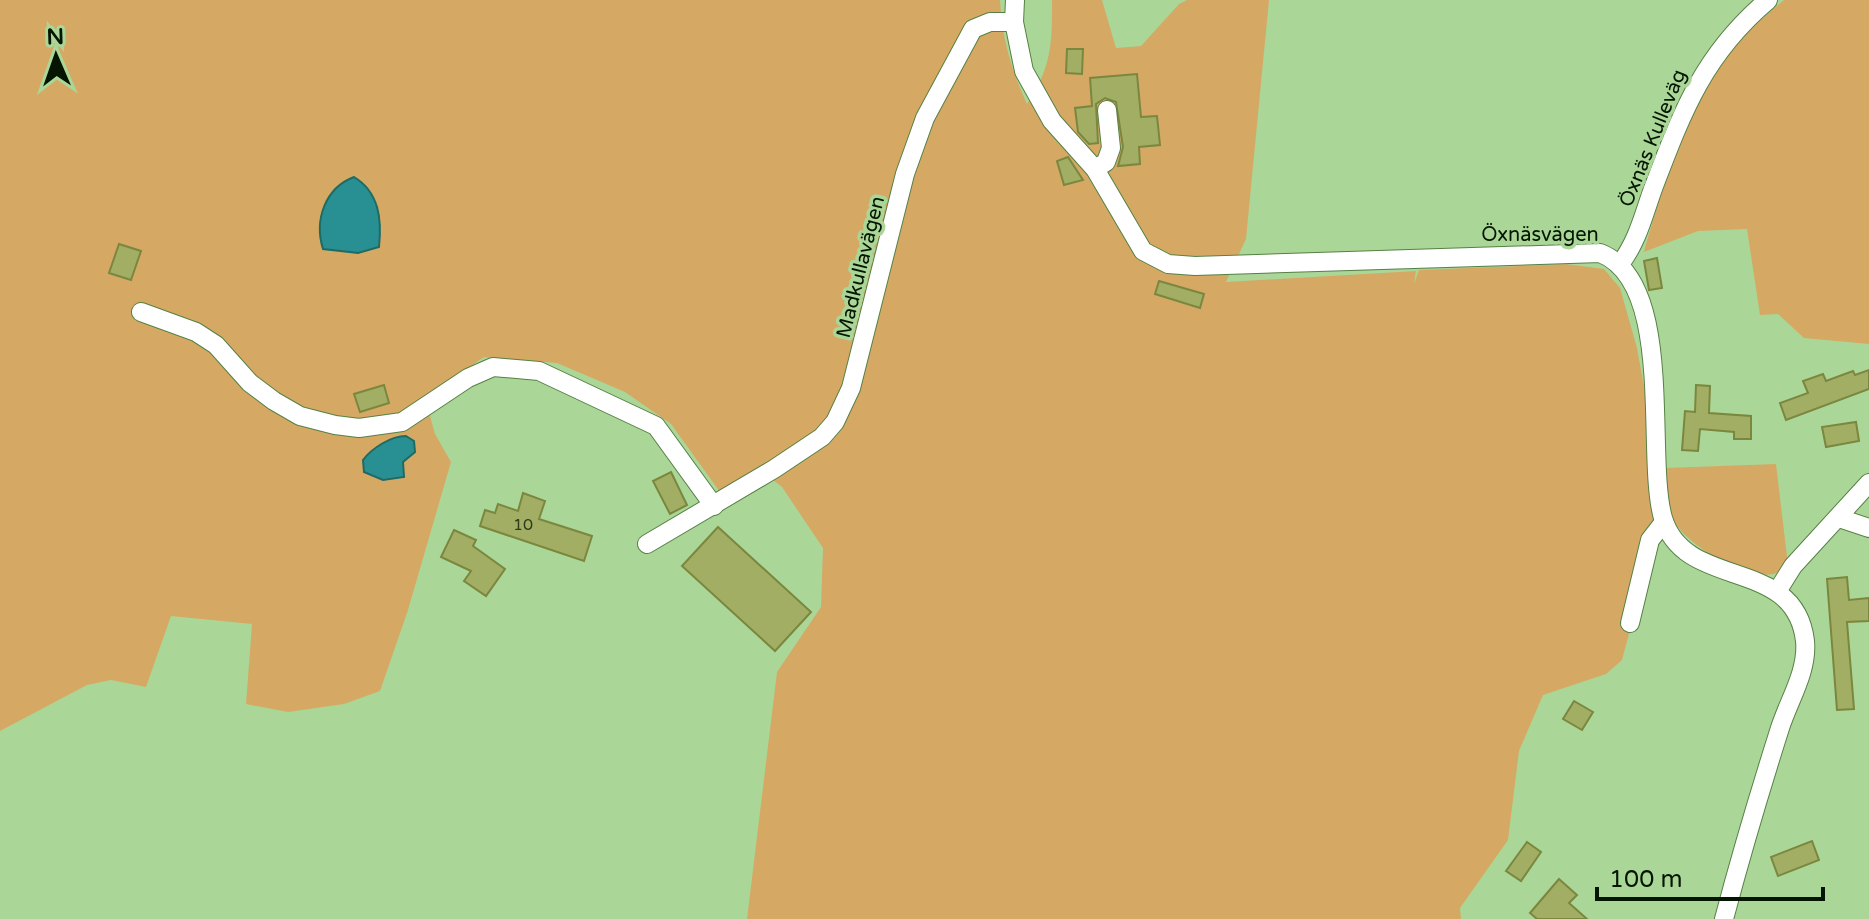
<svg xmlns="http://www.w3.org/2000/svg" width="1869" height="919" viewBox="0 0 1869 919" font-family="'Varela Round',sans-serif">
<rect width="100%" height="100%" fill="#aad797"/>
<g fill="#d5a964">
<path d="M0 0H1000C1002 38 1011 69 1027 104 1052 66 1052 44 1052 0H1102L1116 48 1141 46 1179 4 1187 0H1269L1246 239 1226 282 1416 271 1414 284 1419 270 1566 264 1604 269 1620 288 1637 348 1646 398 1656 533 1622 660 1606 674 1543 695 1519 751 1508 840 1460 908 1461 919H747L777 672 821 607 823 548 782 487 759 469 720 492 671 424 625 392 557 363 484 357 425 398 435 434 451 462 408 610 380 691 344 704 288 712 246 704 252 624 171 616 146 687 111 680 87 685 0 731Z"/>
<path d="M1784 0H1869V344L1804 338 1778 314 1760 315 1747 229 1698 231 1644 252C1657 205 1689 101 1718 64 1737 40 1760 19 1784 0Z"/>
<path d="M1776 464 1788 565C1766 596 1684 545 1672 518 1665 503 1668 484 1665 468Z"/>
</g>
<g fill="#289092" stroke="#1e6b66" stroke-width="2">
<path d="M354 177C379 192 382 219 379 247L358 253 323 249C314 220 325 188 354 177Z"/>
<path d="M406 436 414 441 415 452 403 462 404 477 383 480 364 472 363 460C372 448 391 436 406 436Z"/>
</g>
<g fill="#a1ae64" stroke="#7b873e" stroke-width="2">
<polygon points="1067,49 1083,49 1082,74 1066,73"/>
<polygon points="1137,74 1141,117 1157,116 1160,145 1139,147 1140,164 1118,166 1123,147 1116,102 1105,98 1096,104 1098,143 1089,144 1078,132 1075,108 1092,106 1090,78"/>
<polygon points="1068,157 1083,180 1064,185 1057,161"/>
<polygon points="119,244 141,251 131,280 109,273"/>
<polygon points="1657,258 1662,288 1649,290 1644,261"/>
<polygon points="1159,281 1204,294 1200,308 1155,294"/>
<polygon points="1869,370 1869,389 1786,420 1780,403 1808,393 1803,381 1823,374 1826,381 1853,371 1855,375"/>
<polygon points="384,385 389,403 360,412 354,394"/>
<polygon points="1696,385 1710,386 1709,413 1751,416 1751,439 1734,439 1734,432 1700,429 1698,451 1682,450 1685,411 1695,412"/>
<polygon points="1856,422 1859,441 1826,447 1822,427"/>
<polygon points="671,472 687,505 670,514 653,481"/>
<polygon points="523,493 545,501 539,519 592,536 584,561 480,526 485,510 495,513 498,504 518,511"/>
<polygon points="718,527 811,612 775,651 682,566"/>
<polygon points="454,530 476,540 473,546 505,569 486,596 464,581 471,571 441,557"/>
<polygon points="1847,577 1849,600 1869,598 1869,621 1847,622 1854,709 1837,710 1827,579"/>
<polygon points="1574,701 1593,712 1582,730 1563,719"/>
<polygon points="1812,841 1819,860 1778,876 1771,857"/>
<polygon points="1527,842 1541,852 1521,881 1506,871"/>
<polygon points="1559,879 1577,895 1569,903 1587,919 1537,919 1530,913"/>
</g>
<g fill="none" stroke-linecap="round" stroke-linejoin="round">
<g stroke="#568045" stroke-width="20">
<g id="street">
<path d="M1015 0 1014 22 1024 71 1052 121 1095 169 1143 251 1168 264 1195 266 1600 253C1676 282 1645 455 1663 518 1685 592 1795 555 1805 641 1808 671 1789 700 1780 728 1760 791 1741 855 1724 919"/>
<polyline points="1095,169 1106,162 1111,148 1107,110"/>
<path d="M1620 264C1638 241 1644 213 1654 186 1683 110 1704 54 1768 0"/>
<polyline points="141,312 196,332 216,345 250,383 274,401 300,416 335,425 359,428 402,422 468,378 493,367 539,371 656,426 714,506"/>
<polyline points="1839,518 1869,528"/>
<polyline points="647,544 774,469 822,437 835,422 851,388 905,174 925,118 973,29 990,22 1014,22"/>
<polyline points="1778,590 1793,566 1869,483"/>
<polyline points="1630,623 1650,540 1664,522"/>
</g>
</g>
<use href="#street" stroke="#fff" stroke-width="18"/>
</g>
<g text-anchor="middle" stroke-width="7" stroke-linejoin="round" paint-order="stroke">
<g font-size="16" fill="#2c3b1a">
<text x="523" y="530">10</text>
</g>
<g font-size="20" fill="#051501" stroke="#aad797">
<text transform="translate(1652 138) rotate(-68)" y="7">Öxnäs Kulleväg</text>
<text x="1540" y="241">Öxnäsvägen</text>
<text transform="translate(860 267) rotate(-76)" y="7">Madkullavägen</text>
</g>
</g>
<g transform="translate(56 56) rotate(358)" stroke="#aad797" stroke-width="6" paint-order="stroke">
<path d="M0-6L14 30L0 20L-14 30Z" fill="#051501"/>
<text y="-12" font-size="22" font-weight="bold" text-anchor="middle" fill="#051501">N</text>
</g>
<path d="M1597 887v12h226v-12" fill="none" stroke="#051501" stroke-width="4"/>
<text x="1609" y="887" font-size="24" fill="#051501" stroke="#aad797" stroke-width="6" paint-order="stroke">100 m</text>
</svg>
